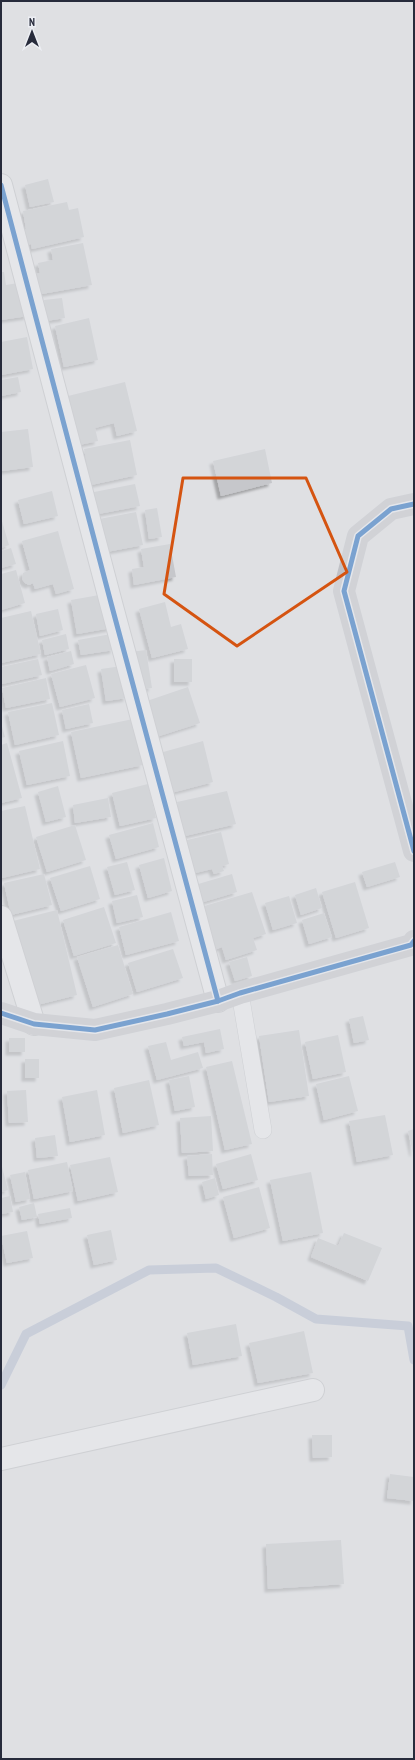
<svg xmlns="http://www.w3.org/2000/svg" width="415" height="1760" viewBox="0 0 415 1760" font-family="'PT Sans Narrow',sans-serif">
<defs>
<filter id="shadow"><feDropShadow dx="-3.5" dy="3.5" stdDeviation="1" flood-color="#0004"/></filter>
</defs>
<rect width="100%" height="100%" fill="#dfe0e3"/>
<g fill="none" stroke-linecap="round" stroke-linejoin="round">
<polyline stroke="#afb8cd" stroke-width="9" points="1,1385 26,1334 149,1270 216,1268 276,1297 316,1319 408,1326 414,1360"/>
</g>
<g fill="#c6c7cb" filter="url(#shadow)">
<polygon points="48,179 54,202 30,207 25,185"/>
<polygon points="67,202 69,210 78,208 84,237 32,249 31,244 21,246 18,231 26,229 23,211"/>
<polygon points="83,243 92,285 36,295 32,275 40,273 38,263 53,260 51,249"/>
<polygon points="1,272 4,272 6,285 24,282 28,316 1,320"/>
<polygon points="62,298 65,318 46,321 44,300"/>
<polygon points="89,318 98,360 64,367 55,326"/>
<polygon points="27,337 33,369 1,375 1,342"/>
<polygon points="18,377 21,392 1,396 1,380"/>
<polygon points="125,382 137,431 117,436 114,423 95,428 98,441 79,445 68,396"/>
<polygon points="28,429 33,467 2,471 1,432"/>
<polygon points="130,440 137,475 91,485 84,449"/>
<polygon points="265,449 272,483 221,496 213,461"/>
<polygon points="135,484 140,506 93,515 89,493"/>
<polygon points="52,491 58,516 24,524 18,500"/>
<polygon points="157,508 162,537 149,539 145,510"/>
<polygon points="136,512 143,545 101,553 94,520"/>
<polygon points="1,518 9,545 1,548"/>
<polygon points="58,531 74,589 56,594 53,584 35,589 33,583 29,585 25,583 22,579 23,573 30,570 22,541"/>
<polygon points="170,544 176,577 134,585 132,569 144,567 141,549"/>
<polygon points="11,548 16,564 1,568 1,551"/>
<polygon points="16,570 25,603 1,610 1,574"/>
<polygon points="105,594 111,628 77,634 71,600"/>
<polygon points="165,602 171,627 181,624 188,649 152,658 139,609"/>
<polygon points="58,609 63,630 40,636 36,614"/>
<polygon points="31,611 41,654 1,663 1,618"/>
<polygon points="66,634 69,649 45,655 42,640"/>
<polygon points="111,634 114,650 81,655 78,640"/>
<polygon points="146,650 152,688 136,690 130,652"/>
<polygon points="71,651 74,664 50,671 47,657"/>
<polygon points="38,659 42,675 2,684 1,667"/>
<rect x="174" y="659" width="18" height="23"/>
<polygon points="86,665 95,698 60,707 51,674"/>
<polygon points="122,666 127,698 106,701 101,669"/>
<polygon points="46,678 50,699 6,708 2,688"/>
<polygon points="188,687 200,723 153,738 141,703"/>
<polygon points="52,703 59,735 15,745 8,712"/>
<polygon points="89,704 93,723 66,729 62,710"/>
<polygon points="133,719 143,765 81,778 71,732"/>
<polygon points="1,723 5,737 1,738"/>
<polygon points="63,741 70,776 27,785 19,751"/>
<polygon points="203,741 213,782 167,794 156,754"/>
<polygon points="7,743 22,798 1,803 1,745"/>
<polygon points="148,784 156,818 120,826 112,793"/>
<polygon points="58,786 66,817 46,822 38,792"/>
<polygon points="227,791 236,824 185,836 177,802"/>
<polygon points="108,798 111,817 75,823 73,805"/>
<polygon points="25,806 40,869 2,878 1,811"/>
<polygon points="153,823 159,847 116,859 109,835"/>
<polygon points="75,825 86,860 47,872 36,837"/>
<polygon points="221,832 229,864 222,866 224,871 214,874 212,869 191,874 183,841"/>
<polygon points="164,858 172,891 148,898 139,865"/>
<polygon points="127,862 135,890 115,895 107,867"/>
<polygon points="395,862 400,877 367,887 362,872"/>
<polygon points="90,866 100,899 61,911 50,878"/>
<polygon points="44,874 52,905 11,915 4,883"/>
<polygon points="232,874 237,892 200,903 195,885"/>
<polygon points="355,882 369,928 336,938 322,892"/>
<polygon points="316,888 322,908 301,915 295,895"/>
<polygon points="252,892 266,934 253,938 257,950 226,960 222,947 214,950 201,907"/>
<polygon points="137,895 143,917 117,923 112,901"/>
<polygon points="289,896 297,923 273,930 265,903"/>
<polygon points="104,907 116,943 74,956 63,920"/>
<polygon points="57,910 77,995 33,1006 13,921"/>
<polygon points="171,912 179,941 126,955 119,927"/>
<polygon points="324,913 332,937 309,944 302,920"/>
<polygon points="118,945 133,994 93,1007 77,957"/>
<polygon points="173,949 183,978 137,992 128,963"/>
<polygon points="247,957 252,976 235,981 229,962"/>
<polygon points="363,1016 369,1040 354,1043 349,1019"/>
<polygon points="220,1029 224,1049 206,1053 204,1042 184,1046 182,1037"/>
<polygon points="299,1030 309,1096 269,1102 259,1036"/>
<polygon points="338,1035 346,1072 313,1079 305,1042"/>
<rect x="9" y="1038" width="16" height="14"/>
<polygon points="166,1042 171,1060 198,1052 203,1068 157,1080 148,1046"/>
<rect x="25" y="1059" width="14" height="19"/>
<polygon points="232,1061 252,1144 225,1150 206,1067"/>
<polygon points="189,1076 195,1107 175,1111 169,1080"/>
<polygon points="349,1076 358,1111 324,1120 316,1084"/>
<polygon points="149,1080 159,1125 123,1133 114,1088"/>
<polygon points="26,1090 28,1122 9,1123 7,1091"/>
<polygon points="97,1090 105,1135 70,1142 62,1097"/>
<polygon points="385,1115 393,1155 357,1162 349,1121"/>
<polygon points="211,1116 213,1151 182,1153 180,1118"/>
<polygon points="414,1129 414,1153 413,1153 408,1131"/>
<polygon points="55,1135 58,1156 37,1158 35,1138"/>
<polygon points="212,1154 213,1175 189,1176 187,1156"/>
<polygon points="251,1154 258,1180 223,1189 216,1164"/>
<polygon points="110,1157 118,1192 78,1201 70,1165"/>
<polygon points="67,1162 73,1191 34,1199 28,1170"/>
<polygon points="1,1163 8,1190 1,1192"/>
<polygon points="25,1172 30,1199 16,1202 10,1175"/>
<polygon points="311,1172 323,1233 283,1241 270,1180"/>
<polygon points="215,1178 219,1195 206,1199 202,1182"/>
<polygon points="259,1187 270,1228 234,1238 223,1197"/>
<polygon points="10,1196 13,1212 1,1214 1,1198"/>
<polygon points="34,1203 37,1217 22,1220 19,1207"/>
<polygon points="70,1208 72,1218 40,1224 38,1214"/>
<polygon points="111,1230 117,1260 94,1265 87,1235"/>
<polygon points="27,1231 33,1258 7,1263 1,1236"/>
<polygon points="344,1233 382,1248 368,1281 311,1257 318,1238 338,1246"/>
<polygon points="236,1324 242,1356 193,1365 187,1333"/>
<polygon points="304,1331 313,1373 258,1383 249,1343"/>
<polygon points="312,1435 332,1435 332,1457 313,1458"/>
<polygon points="390,1474 414,1477 414,1501 387,1498"/>
<polygon points="341,1540 344,1584 268,1589 266,1544"/>
</g>
<g fill="none" stroke-linecap="round" stroke-linejoin="round">
<g stroke="#bcbdc0" stroke-width="18">
<polyline id="lane" points="240,993 263,1130"/>
</g>
<g stroke="#bcbdc0" stroke-width="24">
<g id="street">
<polyline points="1,185 111,603 218,1001"/>
<polyline points="1,917 34,1024"/>
<polyline points="1,1459 313,1390"/>
</g>
</g>
<use href="#lane" stroke="#eeeef0" stroke-width="17"/>
<use href="#street" stroke="#eeeef0" stroke-width="22"/>
<g stroke="#c0c1c6" stroke-width="22">
<polyline points="414,504 391,509 358,536 344,591 414,851"/>
<polyline points="1,1013 34,1024 95,1030 167,1014 218,1001 240,993 411,945 414,941"/>
</g>
<g stroke="#eceef3" stroke-width="8">
<g id="cycleway">
<polyline points="1,185 111,603 218,1001"/>
<polyline points="414,504 391,509 358,536 344,591 414,851"/>
<polyline points="1,1013 34,1024 95,1030 167,1014 218,1001 240,993 411,945 414,941"/>
</g>
</g>
<use href="#cycleway" stroke="#0057b8" stroke-width="5"/>
</g>
<path d="M0 0H415V1760H0ZM183 478H306L347 572 237 646 164 594Z" fill="#dfe0e3" fill-opacity=".55" fill-rule="evenodd"/>
<path fill="none" stroke="#d55411" stroke-width="3" stroke-linejoin="round" d="M183 478H306L347 572 237 646 164 594Z"/>
<rect width="415" height="1760" fill="none" stroke="#272b3b" stroke-width="4"/>
<g transform="translate(32 32)" stroke="#eceef3" stroke-width="3" paint-order="stroke">
<path d="M0-3L7 15L0 10L-7 15Z" fill="#272b3b"/>
<text y="-6" font-size="11" font-weight="bold" text-anchor="middle" fill="#272b3b">N</text>
</g>
</svg>
